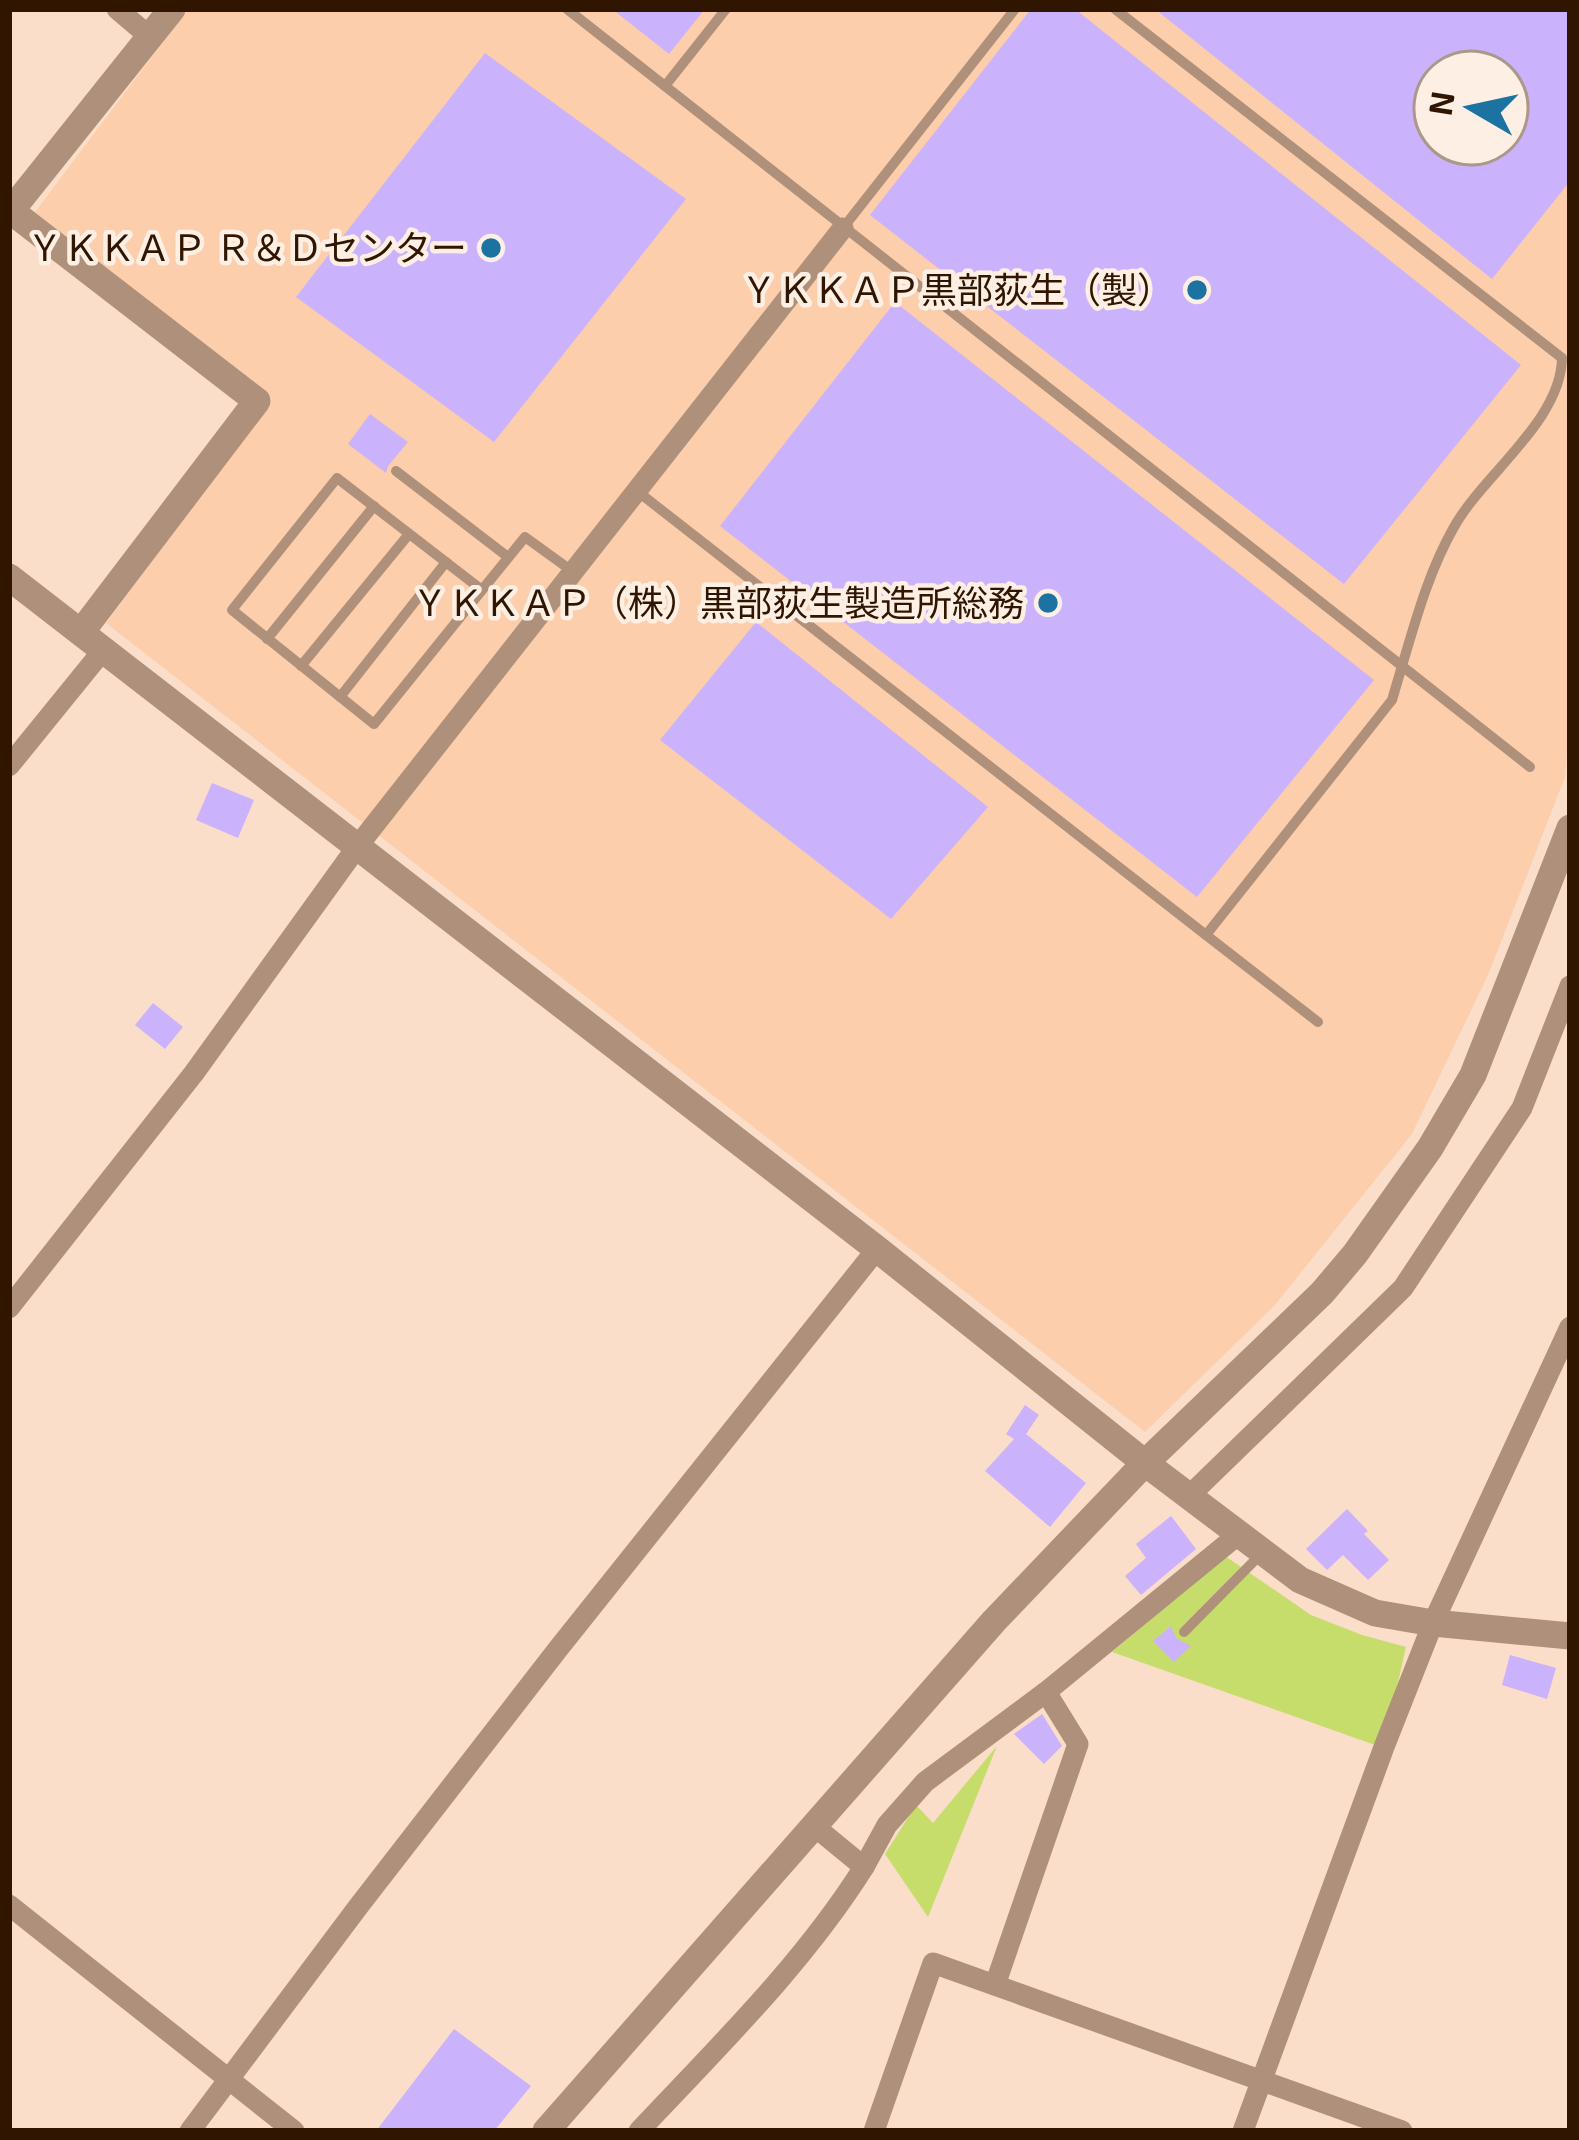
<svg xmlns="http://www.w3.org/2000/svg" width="1579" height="2140" viewBox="0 0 1579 2140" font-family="'Exo 2','Noto Sans JP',sans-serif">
<rect width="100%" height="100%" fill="#fbdec9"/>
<path fill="#fdceab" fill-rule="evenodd" d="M188 9H1570V721L1565 777 1489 973 1412 1134 1275 1305 1145 1432 106 623 272 399 35 212ZM1435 72H1507V144H1435Z"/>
<g fill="#c6dd6b">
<polygon points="1225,1556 1311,1615 1362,1635 1406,1647 1396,1691 1375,1745 1112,1652"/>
<polygon points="997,1746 928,1917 885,1854 916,1805 933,1823"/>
</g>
<g fill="#cab2fd" fill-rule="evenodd">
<polygon points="612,9 705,9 669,54"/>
<polygon points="1031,9 1075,9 1521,365 1344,584 870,215"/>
<path d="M1155 9H1570V181L1492 279ZM1435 72H1507V144H1435Z"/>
<polygon points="485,53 686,199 494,442 296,297"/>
<polygon points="895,302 1374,680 1197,897 720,526"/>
<polygon points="370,414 408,442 388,466 386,473 348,444"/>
<polygon points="756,622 988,807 891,919 660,740"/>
<polygon points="212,783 254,800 238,838 196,820"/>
<polygon points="153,1003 183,1027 165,1049 135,1025"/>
<polygon points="1025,1405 1039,1415 1026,1434 1086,1483 1050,1527 985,1471 1014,1439 1006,1434"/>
<polygon points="1347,1509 1368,1531 1364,1534 1389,1560 1368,1580 1343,1555 1327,1570 1306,1549"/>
<polygon points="1171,1516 1196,1549 1141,1595 1125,1576 1146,1558 1136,1544"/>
<polygon points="1171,1626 1176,1638 1191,1646 1174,1662 1153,1641"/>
<polygon points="1510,1655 1556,1668 1547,1699 1502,1685"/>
<polygon points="1042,1714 1062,1746 1044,1764 1014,1734"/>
<polygon points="454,2029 531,2086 494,2131 376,2131"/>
</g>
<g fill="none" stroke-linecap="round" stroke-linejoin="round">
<g stroke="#af917b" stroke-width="10">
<polyline points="567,9 665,86 726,9"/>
<path d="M1115 9 1562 358C1561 421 1483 475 1454 527 1429 571 1416 619 1402 666L1530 767"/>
<polyline points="843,228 1015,9"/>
<polyline points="396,471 508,557"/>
<polyline points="637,491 1206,935 1392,700 1402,666 665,86"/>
<polyline points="482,590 374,724 232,610 337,478 482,590 525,537 572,571"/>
<polyline points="267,639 374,506"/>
<polyline points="301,666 409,534"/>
<polyline points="340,697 446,562"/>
<polyline points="1206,935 1318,1022"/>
<polyline points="1184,1632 1261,1554"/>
</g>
<g stroke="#af917b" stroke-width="21">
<polyline points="117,9 150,37"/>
<polyline points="9,766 104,649"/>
<polyline points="9,1308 194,1073 357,847 843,228"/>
<polyline points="1189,1496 1403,1288 1522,1108 1570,986"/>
<polyline points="1046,1692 1239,1534"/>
<polyline points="864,1867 887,1825 925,1782 1046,1692 1078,1744 995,1985"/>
<polyline points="9,1905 294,2131"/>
<polyline points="190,2131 358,1907 558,1649 877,1249"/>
<path d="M639 2131C718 2047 803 1964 864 1867L814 1826"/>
<polyline points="874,2131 933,1963 1402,2131"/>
<polyline points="1243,2131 1384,1747 1433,1623 1570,1327"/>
</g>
<g stroke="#af917b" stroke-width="27">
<polyline points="11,211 257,401 82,631"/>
<polyline points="9,213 172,9"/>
<polyline points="9,577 877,1249 1145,1463 1300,1580 1375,1613 1433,1623 1570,1636"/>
<polyline points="546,2131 994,1621 1145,1463 1322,1293 1355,1254 1430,1148 1473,1075 1570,828"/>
</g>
</g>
<g fill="#1c73a2" stroke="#fdefe4" stroke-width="4.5">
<circle cx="491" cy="248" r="12"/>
<circle cx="1197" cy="290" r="12"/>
<circle cx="1048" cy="603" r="12"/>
</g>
<g text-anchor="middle" stroke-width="9" stroke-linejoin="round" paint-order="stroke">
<g font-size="36" fill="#301601" stroke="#fdefe4" text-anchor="end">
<text x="467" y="261">ＹＫＫＡＰ Ｒ＆Ｄセンター</text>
<text x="1173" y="303">ＹＫＫＡＰ黒部荻生（製）</text>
<text x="1024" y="616">ＹＫＫＡＰ（株）黒部荻生製造所総務</text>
</g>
</g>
<rect width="1579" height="2140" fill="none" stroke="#301601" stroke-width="24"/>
<g transform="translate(1471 108) rotate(279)"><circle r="57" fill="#fdefe4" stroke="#ab9889" stroke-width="3"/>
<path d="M0-9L21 45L0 30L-21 45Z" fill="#1c73a2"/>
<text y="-18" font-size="33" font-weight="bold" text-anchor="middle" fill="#301601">N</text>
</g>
</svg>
